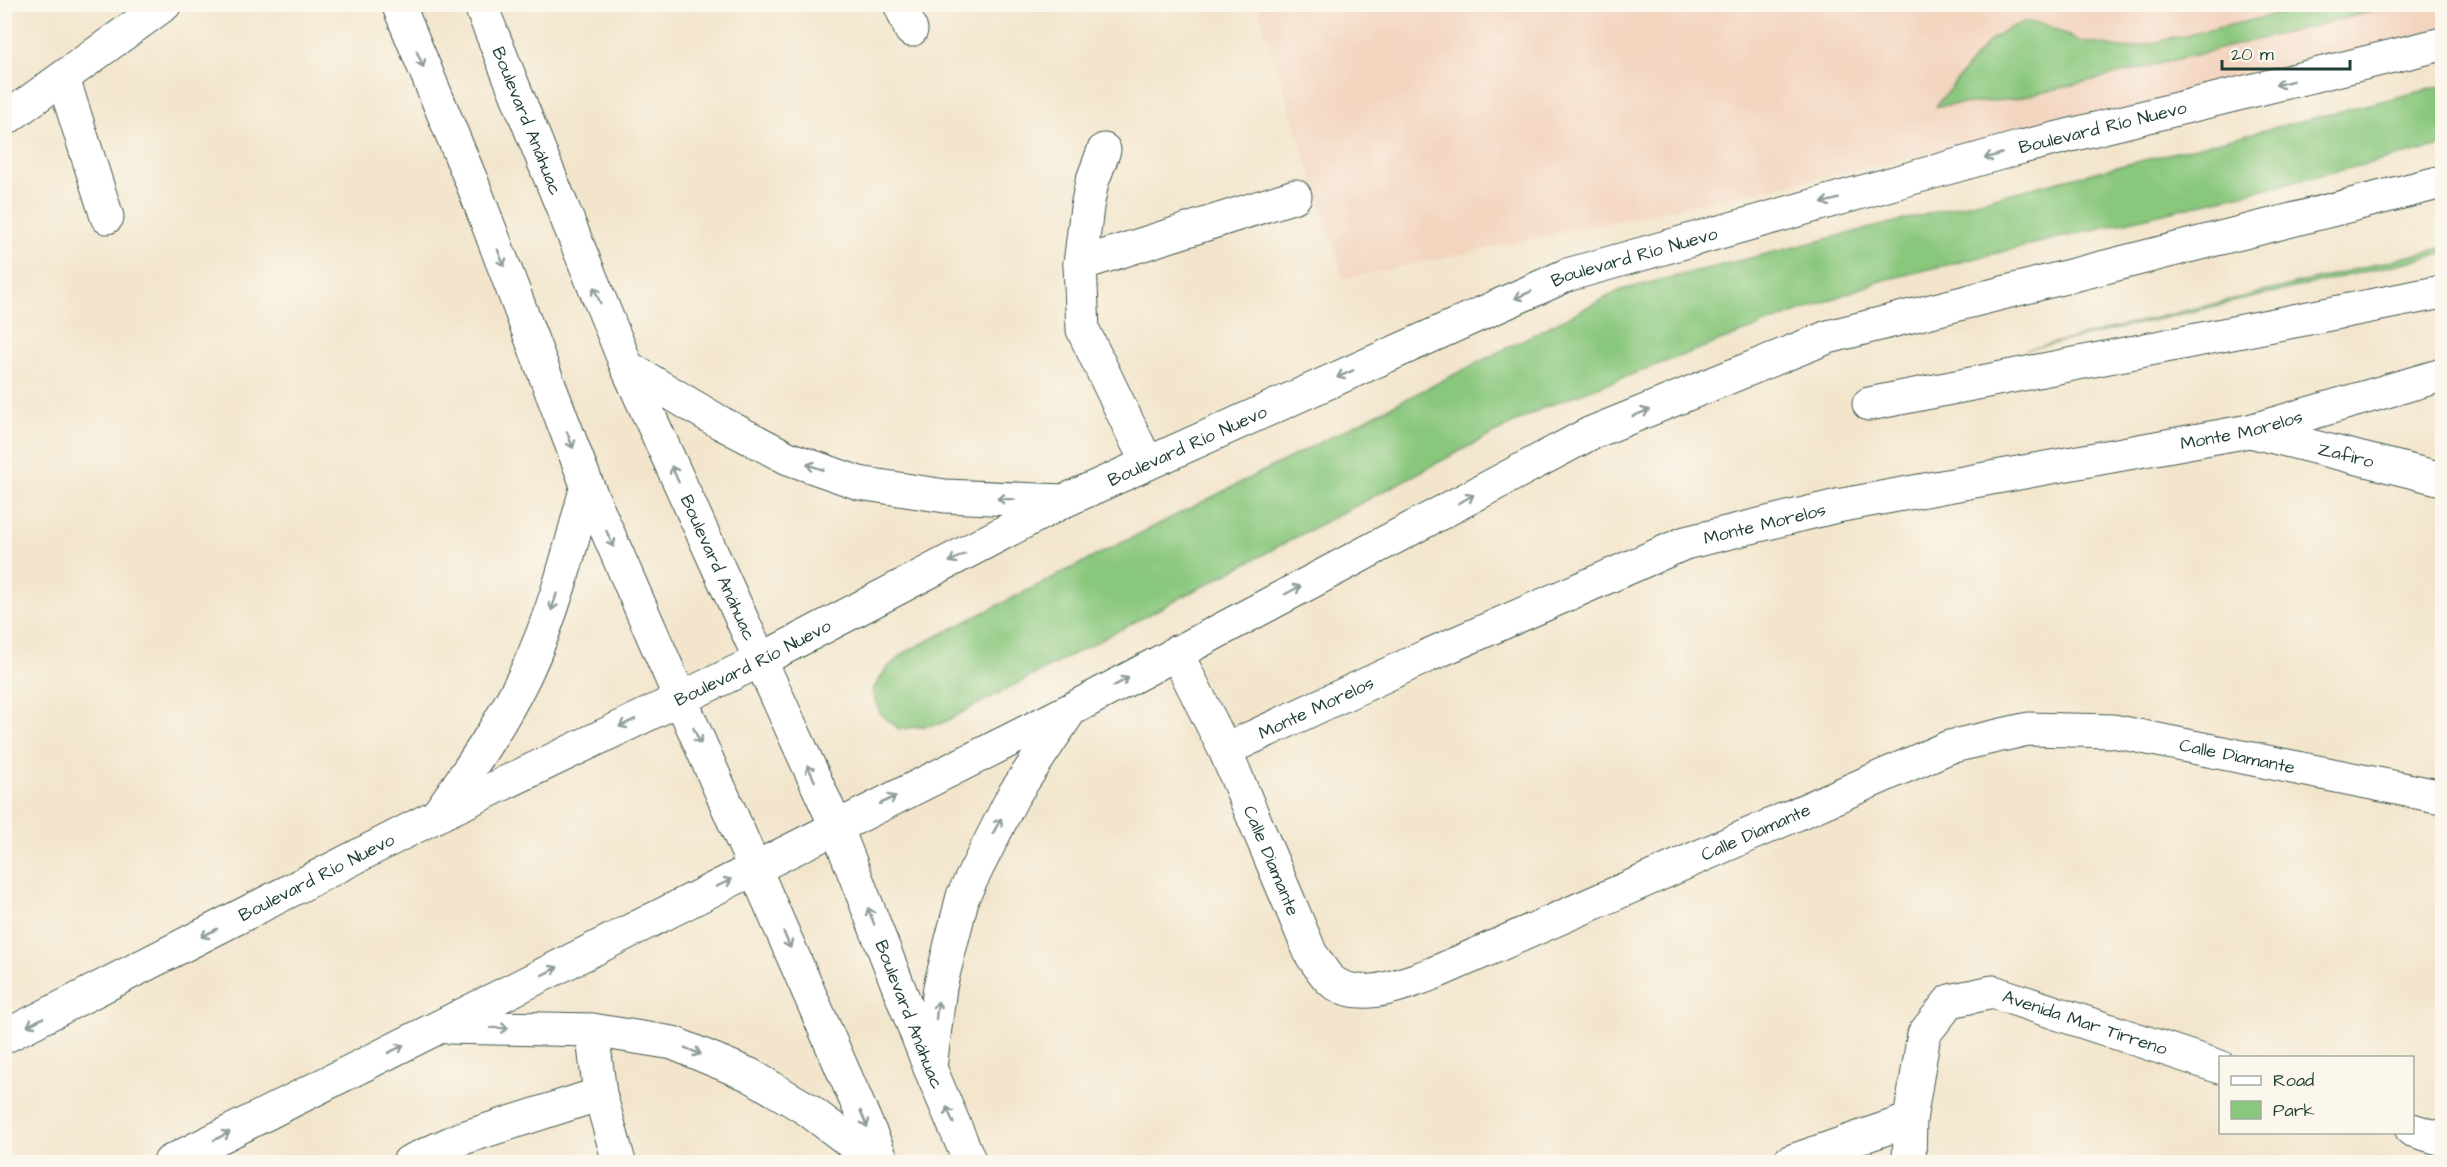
<svg xmlns="http://www.w3.org/2000/svg" width="2447" height="1167" viewBox="0 0 2447 1167" font-family="'Architects Daughter',sans-serif">
<rect width="100%" height="100%" fill="#fbf7ec"/>
<filter id="ink" filterUnits="userSpaceOnUse"><feTurbulence type="fractalNoise" baseFrequency=".0167" numOctaves="2"/><feDisplacementMap in="SourceGraphic" scale="12" xChannelSelector="R" yChannelSelector="G"/><feConvolveMatrix kernelMatrix="1 2 1 2 8 2 1 2 1" color-interpolation-filters="sRGB"/></filter>
<filter id="wash" filterUnits="userSpaceOnUse"><feTurbulence type="fractalNoise" baseFrequency=".008" numOctaves="4" result="noise"/><feDisplacementMap in="SourceGraphic" scale="24" xChannelSelector="R" yChannelSelector="G"/><feGaussianBlur stdDeviation="1.35" result="paint"/><feColorMatrix in="noise" values="0 0 0 0 0 0 0 0 0 0 0 0 0 0 0 0 0 1.4 0 .05"/><feComposite in="paint" operator="in"/></filter>
<g filter="url(#wash)">
<rect width="100%" height="100%" fill="#f3e5cc"/>
<polygon fill="#f3d4bf" points="2442,4 2442,45 1344,279 1257,5"/>
<g fill="#89c77d" stroke="#548258" stroke-width="1.5">
<polygon points="2321,4 2399,5 2015,99 1936,106 1986,44 2005,30 2024,22 2044,24 2079,41 2127,49"/>
<polygon points="2442,86 2442,146 1880,281 1542,408 940,724 899,729 880,713 872,691 886,669 906,652 1621,290"/>
<polygon points="2442,248 2442,254 2025,350"/>
</g>
</g>
<g filter="url(#ink)">
<g fill="none" stroke-linecap="round" stroke-linejoin="round">
<g stroke="#3f564b" stroke-width="35">
<g id="minor">
<polyline points="900,4 911,30"/>
<polyline points="63,78 107,217"/>
<polyline points="4,120 165,4"/>
<polyline points="1104,150 1092,182 1087,207 1080,264 1083,330 1147,463"/>
<polyline points="1080,264 1295,196"/>
<polyline points="1869,404 2442,292"/>
<path id="s1" d="M2250 431 2442 479"/>
<path id="s2" d="M1176 652 1225 750 1427 656 1685 543 1837 506 2249 431 2442 375"/>
<path id="s3" d="M1225 750 1311 954C1317 962 1325 977 1334 983 1364 1002 1402 984 1432 974L1949 747 2028 729 2113 731 2442 797"/>
<polyline points="592,1030 600,1094 619,1162"/>
<polyline points="2412,1130 2442,1139"/>
<polyline points="409,1162 460,1139 600,1094"/>
<polyline points="1789,1162 1910,1120"/>
<path id="s4" d="M1909 1162 1910 1120 1924 1034 1950 1001 1993 992 2220 1067"/>
</g>
</g>
<g stroke="#3f564b" stroke-width="35">
<g id="major">
<polyline points="398,4 473,185 587,485 883,1162"/>
<path id="s5" d="M480 4 627 367 836 826 930 1068 970 1162"/>
</g>
</g>
<g stroke="#3f564b" stroke-width="35">
<g id="highway">
<polyline points="627,367 721,423 788,458 859,483 945,496 1063,501"/>
<path d="M438 814C469 770 500 726 524 677 553 617 570 550 587 485"/>
<polyline points="447,1027 592,1030 673,1043 750,1075 807,1109 877,1162"/>
<path id="s6" d="M4 1037 436 816 759 661 1064 501 1567 275 2022 147 2442 44"/>
<polyline points="930,1068 940,987 963,896 1013,796 1069,712"/>
<polyline points="170,1162 1070,710 1589,434 1828,337 2442,182"/>
</g>
</g>
<use href="#minor" stroke="#fff" stroke-width="33"/>
<use href="#major" stroke="#fff" stroke-width="33"/>
<use href="#highway" stroke="#fff" stroke-width="33"/>
</g>
<defs><path id="oneway-shaft" d="M-6 0H5M1.5-3L5.5 0L1.5 3" fill="none" stroke-width="1.6" stroke-linecap="round" stroke-linejoin="round" transform="scale(1.5)"/></defs>
<g stroke="#8f9e9a">
<use href="#oneway-shaft" transform="translate(420 59) rotate(67)"/>
<use href="#oneway-shaft" transform="translate(2284 83) rotate(166)"/>
<use href="#oneway-shaft" transform="translate(1993 156) rotate(164)"/>
<use href="#oneway-shaft" transform="translate(1830 201) rotate(165)"/>
<use href="#oneway-shaft" transform="translate(501 258) rotate(69)"/>
<use href="#oneway-shaft" transform="translate(597 295) rotate(-112)"/>
<use href="#oneway-shaft" transform="translate(1523 295) rotate(156)"/>
<use href="#oneway-shaft" transform="translate(1345 374) rotate(156)"/>
<use href="#oneway-shaft" transform="translate(1641 413) rotate(-22)"/>
<use href="#oneway-shaft" transform="translate(570 440) rotate(69)"/>
<use href="#oneway-shaft" transform="translate(815 467) rotate(-161)"/>
<use href="#oneway-shaft" transform="translate(675 474) rotate(-114)"/>
<use href="#oneway-shaft" transform="translate(1006 499) rotate(-177)"/>
<use href="#oneway-shaft" transform="translate(1466 499) rotate(-28)"/>
<use href="#oneway-shaft" transform="translate(610 539) rotate(66)"/>
<use href="#oneway-shaft" transform="translate(957 558) rotate(152)"/>
<use href="#oneway-shaft" transform="translate(1293 590) rotate(-28)"/>
<use href="#oneway-shaft" transform="translate(554 602) rotate(107)"/>
<use href="#oneway-shaft" transform="translate(1121 682) rotate(-29)"/>
<use href="#oneway-shaft" transform="translate(627 723) rotate(154)"/>
<use href="#oneway-shaft" transform="translate(697 736) rotate(66)"/>
<use href="#oneway-shaft" transform="translate(811 773) rotate(-115)"/>
<use href="#oneway-shaft" transform="translate(888 800) rotate(-26)"/>
<use href="#oneway-shaft" transform="translate(997 826) rotate(-61)"/>
<use href="#oneway-shaft" transform="translate(724 883) rotate(-26)"/>
<use href="#oneway-shaft" transform="translate(871 916) rotate(-111)"/>
<use href="#oneway-shaft" transform="translate(209 933) rotate(153)"/>
<use href="#oneway-shaft" transform="translate(787 940) rotate(67)"/>
<use href="#oneway-shaft" transform="translate(550 971) rotate(-27)"/>
<use href="#oneway-shaft" transform="translate(937 1010) rotate(-83)"/>
<use href="#oneway-shaft" transform="translate(35 1022) rotate(153)"/>
<use href="#oneway-shaft" transform="translate(500 1028) rotate(1)"/>
<use href="#oneway-shaft" transform="translate(396 1049) rotate(-27)"/>
<use href="#oneway-shaft" transform="translate(693 1051) rotate(22)"/>
<use href="#oneway-shaft" transform="translate(950 1115) rotate(-113)"/>
<use href="#oneway-shaft" transform="translate(864 1119) rotate(67)"/>
<use href="#oneway-shaft" transform="translate(222 1136) rotate(-27)"/>
</g>
</g>
<g text-anchor="middle" stroke-width="6" stroke-linejoin="round" paint-order="stroke">
<g font-size="18" fill="#1f3d34" stroke="#fbf7ec">
<text dy="6" stroke="none"><textPath href="#s5" startOffset="126">Boulevard Anáhuac</textPath></text>
<text dy="6" stroke="none"><textPath href="#s6" startOffset="2295">Boulevard Río Nuevo</textPath></text>
<text dy="6" stroke="none"><textPath href="#s6" startOffset="1809">Boulevard Río Nuevo</textPath></text>
<text dy="6" stroke="none"><textPath href="#s2" startOffset="1182">Monte Morelos</textPath></text>
<text dy="6" stroke="none"><textPath href="#s6" startOffset="1323">Boulevard Río Nuevo</textPath></text>
<text dy="6" stroke="none"><textPath href="#s1" startOffset="99">Zafiro</textPath></text>
<text dy="6" stroke="none"><textPath href="#s2" startOffset="696">Monte Morelos</textPath></text>
<text dy="6" stroke="none"><textPath href="#s5" startOffset="612">Boulevard Anáhuac</textPath></text>
<text dy="6" stroke="none"><textPath href="#s6" startOffset="837">Boulevard Río Nuevo</textPath></text>
<text dy="6" stroke="none"><textPath href="#s2" startOffset="210">Monte Morelos</textPath></text>
<text dy="6" stroke="none"><textPath href="#s3" startOffset="1218">Calle Diamante</textPath></text>
<text dy="6" stroke="none"><textPath href="#s3" startOffset="714">Calle Diamante</textPath></text>
<text dy="6" stroke="none"><textPath href="#s3" startOffset="120">Calle Diamante</textPath></text>
<text dy="6" stroke="none"><textPath href="#s6" startOffset="351">Boulevard Río Nuevo</textPath></text>
<text dy="6" stroke="none"><textPath href="#s5" startOffset="1098">Boulevard Anáhuac</textPath></text>
<text dy="6" stroke="none"><textPath href="#s4" startOffset="312">Avenida Mar Tirreno</textPath></text>
</g>
</g>
<rect width="2447" height="1167" fill="none" stroke="#fbf7ec" stroke-width="24"/>
<rect x="2219" y="1056" width="195" height="78" fill="#fbf7ec" stroke="#a3ada2" stroke-width="1.5"/>
<rect x="2231" y="1076" width="30" height="9" fill="#ffffff" stroke="#a3ada2" stroke-width="1.5"/>
<text x="2273" y="1086" font-size="18" fill="#1f3d34">Road</text>
<rect x="2231" y="1101" width="30" height="18" fill="#89c77d" stroke="#a3ada2" stroke-width="1.5"/>
<text x="2273" y="1116" font-size="18" fill="#1f3d34">Park</text>
<path d="M2222 60v9h128v-9" fill="none" stroke="#1f3d34" stroke-width="3"/>
<text x="2231" y="60" font-size="18" fill="#1f3d34" stroke="#fbf7ec" stroke-width="4.5" paint-order="stroke">20 m</text>
</svg>
